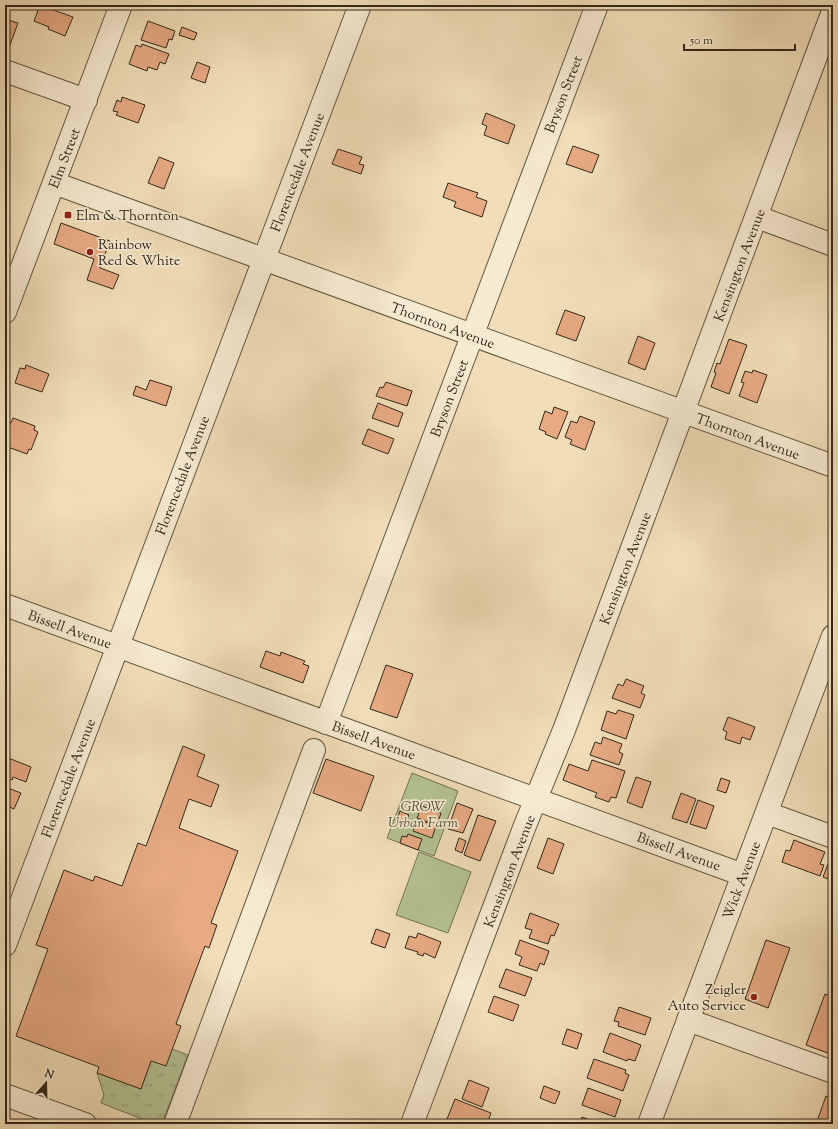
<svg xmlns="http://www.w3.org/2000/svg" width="838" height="1129" viewBox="0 0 838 1129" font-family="'Sorts Mill Goudy',serif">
<defs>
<pattern id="grass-tufts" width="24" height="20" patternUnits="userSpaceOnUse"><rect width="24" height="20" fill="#b4c293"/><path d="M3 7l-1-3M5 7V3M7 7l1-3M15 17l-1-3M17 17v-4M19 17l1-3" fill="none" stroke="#939e77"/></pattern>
</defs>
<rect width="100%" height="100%" fill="#f1deb8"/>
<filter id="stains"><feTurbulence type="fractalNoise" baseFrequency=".005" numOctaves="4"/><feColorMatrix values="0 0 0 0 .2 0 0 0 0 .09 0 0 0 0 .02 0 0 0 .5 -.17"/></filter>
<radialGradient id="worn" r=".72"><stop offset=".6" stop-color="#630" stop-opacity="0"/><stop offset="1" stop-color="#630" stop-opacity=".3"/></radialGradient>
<polygon fill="url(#grass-tufts)" stroke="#737557" points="172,1049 188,1055 162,1124 155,1124 101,1103 104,1095 97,1073 141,1089 151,1061"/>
<g fill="#b4c293" stroke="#737557">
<polygon points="412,773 458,791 434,856 387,838"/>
<polygon points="419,852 471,872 448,933 396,915"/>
</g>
<g fill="#e7aa83" stroke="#32281b">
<polygon points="40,5 73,17 65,36 48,29 49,27 34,21"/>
<polygon points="5,19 18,23 7,53 5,52"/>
<polygon points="148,21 175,31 172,40 169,39 166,48 141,40"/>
<polygon points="182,27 197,33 194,40 179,35"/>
<polygon points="142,44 169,54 165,64 160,62 157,70 148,67 147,71 129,64 136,45 141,47"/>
<polygon points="197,62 210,67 205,83 191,78"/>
<polygon points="122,97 145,105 138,123 116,115 118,112 113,111 117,100 121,102"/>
<polygon points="486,113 515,125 508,144 484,135 487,126 482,124"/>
<polygon points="573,146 599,155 592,173 566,164"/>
<polygon points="338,149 362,157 359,164 364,165 361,174 332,164"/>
<polygon points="159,157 174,163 164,189 148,183"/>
<polygon points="448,183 478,193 476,197 487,201 482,217 454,207 456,202 443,197"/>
<polygon points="61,223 110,241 100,268 119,275 113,289 87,280 94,259 54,244"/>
<polygon points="565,310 585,317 576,341 556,334"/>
<polygon points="638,336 655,343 645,370 628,363"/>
<polygon points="729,339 747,345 729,394 711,387 716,373 714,372 717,363 720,364"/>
<polygon points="26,365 49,374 42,392 15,383 20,368 25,369"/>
<polygon points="753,370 767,375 757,403 739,396 744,383 741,382 745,371 752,373"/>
<polygon points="150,380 172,387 166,406 133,395 136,386 146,390"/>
<polygon points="386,382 412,391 407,406 376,396 380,387 383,388"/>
<polygon points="378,403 403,413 398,427 372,418"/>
<polygon points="554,407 568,412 557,439 545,434 546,432 539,429 545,411 552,414"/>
<polygon points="580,416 595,422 585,450 570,444 572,440 565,437 571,421 577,423"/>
<polygon points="13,418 35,426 34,430 38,432 31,450 29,449 27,454 5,446 5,426 7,421 11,423"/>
<polygon points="368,429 394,439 388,454 362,444"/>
<polygon points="266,651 280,656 281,652 305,661 303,664 309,666 303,683 260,667"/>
<polygon points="386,665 413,674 397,718 370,709"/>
<polygon points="626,679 644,686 641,693 645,695 640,708 612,698 618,684 623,686"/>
<polygon points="618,710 634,715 626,739 601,730 607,711 616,714"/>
<polygon points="728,717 755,727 750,740 742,737 740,744 725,739 727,732 723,730"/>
<polygon points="603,737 622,744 619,752 623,754 619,765 590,755 595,742 601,744"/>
<polygon points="183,746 205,755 197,776 219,785 211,807 189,799 179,828 238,851 211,923 217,925 209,948 205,946 176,1024 181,1026 166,1066 151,1061 141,1089 97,1073 99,1067 16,1036 48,949 36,945 64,870 93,881 95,876 122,886 138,843 146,846"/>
<polygon points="6,757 31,767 26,782 13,777 12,780 6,778"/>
<polygon points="326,759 374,776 361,811 313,793"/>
<polygon points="592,760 625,771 616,798 611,797 609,802 595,797 597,793 563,780 569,764 588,771"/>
<polygon points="636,777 651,782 642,808 627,802"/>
<polygon points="721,778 730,781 726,793 717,790"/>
<polygon points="5,787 21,793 14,809 5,805"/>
<polygon points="681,793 696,799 687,823 672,818"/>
<polygon points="698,800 714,806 706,829 690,824"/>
<polygon points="457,803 473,809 463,833 448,829"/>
<polygon points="422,806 441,813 437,825 417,818"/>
<polygon points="400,811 409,815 403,826 396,823"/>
<polygon points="478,815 496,821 480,861 464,855"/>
<polygon points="417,819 436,826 432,838 413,831"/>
<polygon points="408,834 422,839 418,850 400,843 402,836 407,837"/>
<polygon points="459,838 466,841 462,853 455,850"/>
<polygon points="548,838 564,844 553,874 537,868"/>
<polygon points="794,840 825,852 820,864 824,865 820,876 782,862 786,850 790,851"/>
<polygon points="828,864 833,866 833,881 823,877"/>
<polygon points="530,913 559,924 554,936 551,935 548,944 529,938 532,930 525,928"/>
<polygon points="376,929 390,934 385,948 371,943"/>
<polygon points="418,933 441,942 435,958 424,953 423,956 417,954 418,952 405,948 409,936 416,938"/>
<polygon points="520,940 549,951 544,965 540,963 537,971 519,965 522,957 515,954"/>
<polygon points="766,940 790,948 768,1008 745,999"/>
<polygon points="506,969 532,978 525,996 499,987"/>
<polygon points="825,994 833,997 833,1055 806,1045"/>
<polygon points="494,996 519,1005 513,1021 488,1012"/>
<polygon points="619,1007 651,1018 645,1035 618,1026 619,1022 614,1021"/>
<polygon points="567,1029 582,1034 577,1049 562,1044"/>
<polygon points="610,1033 641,1045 635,1061 628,1059 627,1061 603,1052"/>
<polygon points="594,1059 626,1070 625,1073 629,1075 623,1091 587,1078"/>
<polygon points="469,1080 489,1088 482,1107 462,1099"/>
<polygon points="544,1086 560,1092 555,1104 540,1098"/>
<polygon points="588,1088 621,1100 615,1117 582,1105"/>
<polygon points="826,1096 833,1098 833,1124 816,1124"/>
<polygon points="455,1099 491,1113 487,1124 445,1124"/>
<polygon points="582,1117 600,1124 580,1124"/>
</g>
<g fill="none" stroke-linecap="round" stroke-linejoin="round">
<g stroke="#625642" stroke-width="24">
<g id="minor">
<polyline points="5,71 86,100"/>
<polyline points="54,183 833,466"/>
<polyline points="757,217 833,245"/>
<polyline points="5,312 121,5"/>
<polyline points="5,605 743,875"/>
<polyline points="326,723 597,5"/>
<polyline points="767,813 833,837"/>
<polyline points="5,945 360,5"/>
<polyline points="688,1020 833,1072"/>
<polyline points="5,1095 85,1124"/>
<polyline points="175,1124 314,750"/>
<polyline points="412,1124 524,828 564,730 833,11"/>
<polyline points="649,1124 833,636"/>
</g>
</g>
<use href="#minor" stroke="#f6ead1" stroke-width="22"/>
</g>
<g fill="#8f2418" stroke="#f6ead1" stroke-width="1.5">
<rect x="64" y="211" width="8" height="8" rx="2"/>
<circle cx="90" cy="252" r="4"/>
<circle cx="754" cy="997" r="4"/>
</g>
<g text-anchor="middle" stroke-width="3.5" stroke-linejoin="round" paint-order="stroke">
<g font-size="14" fill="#32281b" stroke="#f6ead1">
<text transform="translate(563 94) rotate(-69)" y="5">Bryson Street</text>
<text transform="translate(64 158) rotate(-69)" y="5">Elm Street</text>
<text transform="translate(297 172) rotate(-69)" y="5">Florencedale Avenue</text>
<text transform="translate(739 265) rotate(-69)" y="5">Kensington Avenue</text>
<text transform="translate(443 325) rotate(20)" y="5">Thornton Avenue</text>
<text transform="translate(449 398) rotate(-69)" y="5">Bryson Street</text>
<text transform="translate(748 436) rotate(20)" y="5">Thornton Avenue</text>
<text transform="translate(182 475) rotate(-69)" y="5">Florencedale Avenue</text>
<text transform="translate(625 568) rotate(-69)" y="5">Kensington Avenue</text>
<text transform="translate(70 629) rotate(20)" y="5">Bissell Avenue</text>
<text transform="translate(374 740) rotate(20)" y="5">Bissell Avenue</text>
<text transform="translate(68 778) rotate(-69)" y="5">Florencedale Avenue</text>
<text transform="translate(679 851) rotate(20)" y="5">Bissell Avenue</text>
<text transform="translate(509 871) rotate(-69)" y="5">Kensington Avenue</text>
<text transform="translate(741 880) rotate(-69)" y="5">Wick Avenue</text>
</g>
<g font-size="14" fill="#32281b" stroke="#f6ead1" text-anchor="start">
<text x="76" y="220">Elm &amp; Thornton</text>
<text x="98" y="249">Rainbow<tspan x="98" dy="16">Red &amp; White</tspan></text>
<text x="746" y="994" text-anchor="end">Zeigler<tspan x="746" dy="16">Auto Service</tspan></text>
</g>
<g font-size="14" font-style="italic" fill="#524e39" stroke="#f6ead1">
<text x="423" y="811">GROW<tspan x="423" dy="16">Urban Farm</tspan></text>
</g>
</g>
<rect width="838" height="1129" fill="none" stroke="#f1deb8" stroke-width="20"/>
<rect x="6" y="6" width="826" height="1117" fill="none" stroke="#32281b" stroke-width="2"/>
<rect x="10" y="10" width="818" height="1109" fill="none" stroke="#32281b"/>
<g transform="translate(46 1083) rotate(20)" stroke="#f6ead1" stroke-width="3" paint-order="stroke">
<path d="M0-3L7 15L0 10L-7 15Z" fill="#32281b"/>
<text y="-6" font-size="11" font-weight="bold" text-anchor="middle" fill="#32281b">N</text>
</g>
<path d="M684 44v6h111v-6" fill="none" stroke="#32281b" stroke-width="2"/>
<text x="690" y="44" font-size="12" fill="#32281b" stroke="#f6ead1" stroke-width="3" paint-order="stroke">50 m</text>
<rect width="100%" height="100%" filter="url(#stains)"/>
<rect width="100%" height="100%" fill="url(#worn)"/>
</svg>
